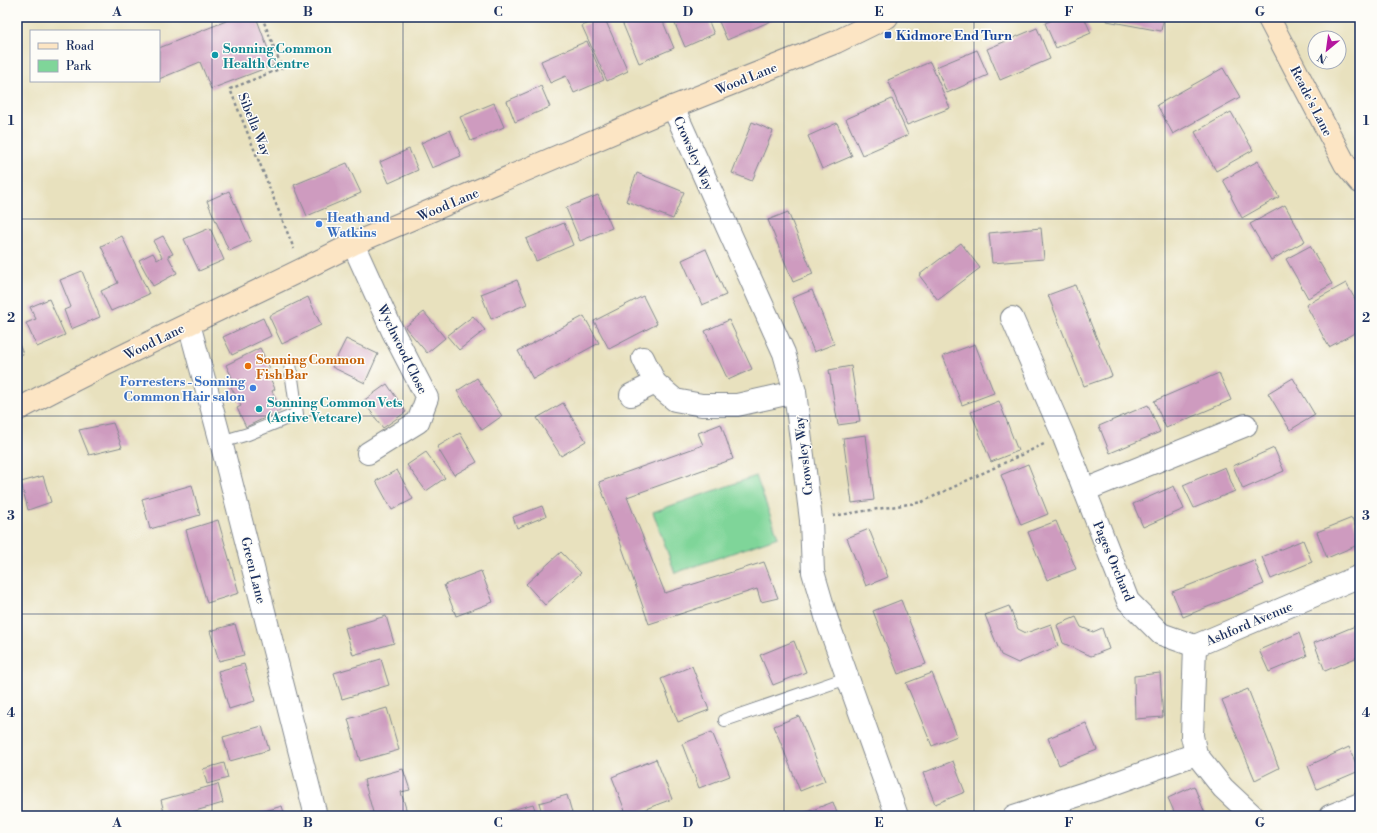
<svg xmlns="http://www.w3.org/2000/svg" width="1377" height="833" viewBox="0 0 1377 833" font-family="'Libre Bodoni',serif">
<rect width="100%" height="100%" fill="#fdfcf7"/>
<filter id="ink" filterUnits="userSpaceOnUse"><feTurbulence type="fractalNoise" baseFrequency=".025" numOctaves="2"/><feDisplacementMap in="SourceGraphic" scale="8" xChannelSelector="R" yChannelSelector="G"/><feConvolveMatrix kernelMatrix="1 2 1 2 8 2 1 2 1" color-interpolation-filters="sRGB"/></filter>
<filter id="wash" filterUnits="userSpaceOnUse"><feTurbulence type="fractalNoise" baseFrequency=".012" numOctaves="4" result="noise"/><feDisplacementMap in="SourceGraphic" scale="16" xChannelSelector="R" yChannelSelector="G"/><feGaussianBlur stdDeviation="0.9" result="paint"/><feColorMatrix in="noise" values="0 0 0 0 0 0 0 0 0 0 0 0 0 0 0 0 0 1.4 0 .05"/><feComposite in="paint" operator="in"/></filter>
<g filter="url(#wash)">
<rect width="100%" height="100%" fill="#e8e1be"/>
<polygon fill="#7fd599" stroke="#4d827c" points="756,476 778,537 675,573 653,512"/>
<g id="blocks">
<g fill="#ce9bbf">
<polygon points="236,17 256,17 274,65 211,89 200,62 159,79 159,48"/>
<polygon points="604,17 628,71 607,81 582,26"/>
<polygon points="620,17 661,17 674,48 639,63"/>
<polygon points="672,17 707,17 714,34 685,47"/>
<polygon points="717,17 778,17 778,18 727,40"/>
<polygon points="1060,17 1084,17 1091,33 1056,48 1045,23"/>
<polygon points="1108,17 1164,17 1161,31 1107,21"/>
<polygon points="1037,28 1050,59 1000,80 987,49"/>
<polygon points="587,41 604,80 574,93 566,76 550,83 541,61"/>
<polygon points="977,50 988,75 947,93 936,67"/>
<polygon points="930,62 950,108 907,125 888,80"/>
<polygon points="1223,68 1240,97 1173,134 1157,105"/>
<polygon points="541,86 550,107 515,122 507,101"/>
<polygon points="892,99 908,135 862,155 846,119"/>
<polygon points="494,103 504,127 471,141 460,117"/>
<polygon points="1231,112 1253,150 1216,171 1195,132"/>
<polygon points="752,122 773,131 752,181 732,173"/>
<polygon points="837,123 852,156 822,169 808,136"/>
<polygon points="450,130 461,156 432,168 421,143"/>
<polygon points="409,149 418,170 389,183 380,162"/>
<polygon points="1258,161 1279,197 1242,218 1231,197 1232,196 1223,180"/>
<polygon points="347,163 361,193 307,216 294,185"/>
<polygon points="637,173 684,192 673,219 626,201"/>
<polygon points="229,191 251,241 229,251 207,201"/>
<polygon points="598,195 612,228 580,241 566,208"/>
<polygon points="1285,205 1305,241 1271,260 1250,224"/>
<polygon points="788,212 813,274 793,282 768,220"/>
<polygon points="564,223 573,245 536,261 526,239"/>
<polygon points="210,228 224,260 199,271 184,239"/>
<polygon points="1041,228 1044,259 992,263 989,233"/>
<polygon points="122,236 149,294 111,311 101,291 118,283 101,246"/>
<polygon points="163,236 173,254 168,256 177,273 153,286 139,260 153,253 157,260 162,257 153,241"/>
<polygon points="961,243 980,268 938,300 919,275"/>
<polygon points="1310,246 1332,284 1308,298 1286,259"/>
<polygon points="706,249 726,295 702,305 682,260"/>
<polygon points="82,271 100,317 71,329 64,310 71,307 60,280"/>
<polygon points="517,280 527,304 491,319 481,294"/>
<polygon points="1346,283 1360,308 1360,330 1329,347 1306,305"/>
<polygon points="1075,285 1112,376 1084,386 1048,295"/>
<polygon points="812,290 834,344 814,352 792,298"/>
<polygon points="643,296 657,324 609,349 594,321"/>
<polygon points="308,297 321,325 282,344 269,316"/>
<polygon points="49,299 65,335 37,347 26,323 36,319 30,307"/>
<polygon points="424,312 445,338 427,353 405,327"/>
<polygon points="473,316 485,330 459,350 447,336"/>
<polygon points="584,316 599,343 533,379 518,351"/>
<polygon points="263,318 271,336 232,355 223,337"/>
<polygon points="729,320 752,369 728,380 705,331"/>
<polygon points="17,339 23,354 17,357"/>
<polygon points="346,339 378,354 365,383 332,367"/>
<polygon points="975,344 994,393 962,405 943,356"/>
<polygon points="260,348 270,368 266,369 275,389 272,391 281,410 246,427 237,408 241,406 231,387 235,384 226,365"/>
<polygon points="851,366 860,422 838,425 829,370"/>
<polygon points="1219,373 1231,400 1166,428 1154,401"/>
<polygon points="477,378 502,416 482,430 457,391"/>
<polygon points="1293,378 1315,415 1290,430 1268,393"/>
<polygon points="387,384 406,412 383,428 363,401"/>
<polygon points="999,401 1018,451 991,462 971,412"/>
<polygon points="563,403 586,441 561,456 537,418"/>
<polygon points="1148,405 1160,432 1110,453 1099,426"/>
<polygon points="113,423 122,447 89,455 79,430"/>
<polygon points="721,424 733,459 627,497 665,593 764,562 778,598 761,602 757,589 649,624 599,482 703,445 698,433"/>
<polygon points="460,433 477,462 454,475 437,447"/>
<polygon points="866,435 874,500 852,503 843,438"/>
<polygon points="1274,448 1284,471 1243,489 1233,466"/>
<polygon points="426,452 445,478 426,491 407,465"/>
<polygon points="1028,464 1048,514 1021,525 1001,475"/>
<polygon points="1225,467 1235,491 1194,508 1183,485"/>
<polygon points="397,470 413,499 392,510 376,481"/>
<polygon points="43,476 51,502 28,510 21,482"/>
<polygon points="192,485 200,515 150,529 142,499"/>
<polygon points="1174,486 1184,509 1143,527 1133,504"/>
<polygon points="542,506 546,516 517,528 513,517"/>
<polygon points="1352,518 1360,538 1360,544 1327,558 1317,532"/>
<polygon points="218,520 239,593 207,603 186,530"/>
<polygon points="1056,521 1076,569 1047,580 1028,532"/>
<polygon points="869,529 888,577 866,586 847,538"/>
<polygon points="1303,540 1312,562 1271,579 1262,557"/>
<polygon points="561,552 581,573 545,605 526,584"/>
<polygon points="1254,560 1264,584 1183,617 1172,592"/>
<polygon points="481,571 493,602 456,616 444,585"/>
<polygon points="901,600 926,664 898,674 873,611"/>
<polygon points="1009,606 1018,629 1026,633 1051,624 1058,646 1018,663 1001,655 985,615"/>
<polygon points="386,616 394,643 353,655 345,628"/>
<polygon points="1076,617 1081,627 1093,632 1102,628 1109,649 1091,656 1063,643 1057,625"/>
<polygon points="235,624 244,655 219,661 210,631"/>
<polygon points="1360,624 1360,656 1325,671 1314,643"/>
<polygon points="1299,633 1307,656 1269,672 1259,650"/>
<polygon points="794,641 806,672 773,685 760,655"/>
<polygon points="381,659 389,685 342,699 334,673"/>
<polygon points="244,664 255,701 229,709 218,671"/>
<polygon points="692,666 709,710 678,722 661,679"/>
<polygon points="932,673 957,736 932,746 906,683"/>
<polygon points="1160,673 1163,717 1135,719 1134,676"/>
<polygon points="1248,689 1279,768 1255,780 1222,700"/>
<polygon points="387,708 399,750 360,761 348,719"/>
<polygon points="799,716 825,781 800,791 774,726"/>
<polygon points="1086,723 1097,750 1059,765 1048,738"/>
<polygon points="262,726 269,750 230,761 223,737"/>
<polygon points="712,732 730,776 699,788 682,744"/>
<polygon points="1349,747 1359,771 1317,789 1308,766"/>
<polygon points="656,759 672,799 627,816 612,777"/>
<polygon points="953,761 965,792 935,804 923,773"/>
<polygon points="224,763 228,778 207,784 203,769"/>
<polygon points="403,769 410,790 401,792 407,812 393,816 374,816 364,780"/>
<polygon points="218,784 223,803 178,816 165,816 161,800"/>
<polygon points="1194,786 1206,816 1176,816 1168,798"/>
<polygon points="567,795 573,816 543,816 539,803"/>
<polygon points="833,802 838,816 803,816 802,814"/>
<polygon points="533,804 537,816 507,816 505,812"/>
<polygon points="282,806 285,816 248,816"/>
</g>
</g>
</g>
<g filter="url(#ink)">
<use href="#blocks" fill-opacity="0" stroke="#82888e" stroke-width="1"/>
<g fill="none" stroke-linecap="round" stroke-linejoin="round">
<g stroke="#82888e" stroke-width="14">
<g id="lane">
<polyline points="221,442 248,434 297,414 290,364"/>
<polyline points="725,720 847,678"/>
</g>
</g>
<g stroke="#82888e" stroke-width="24">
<g id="street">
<polyline points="673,107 784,353 795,392 811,520 813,572 827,620 897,816"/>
<polyline points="353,244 393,332 427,398 418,422 368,453"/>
<polyline points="1012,318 1063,435 1128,601 1161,634 1195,646"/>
<polyline points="189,324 221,442 316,816"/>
<polyline points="643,358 655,383 675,400 702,405 737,405 795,392"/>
<polyline points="631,395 655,383"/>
<polyline points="1085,490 1246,425"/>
<polyline points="1195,646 1192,736 1196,754 1223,788 1253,816"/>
<polyline points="1195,646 1360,576"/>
<polyline points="1014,816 1110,785 1196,754"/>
<polyline points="1330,816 1360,804"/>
</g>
</g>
<g stroke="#82888e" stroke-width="24">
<g id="secondary">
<polyline points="1268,17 1345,164 1360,182"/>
<path d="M17 410C127 350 242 301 353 244L673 107 836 42 887 17"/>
</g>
</g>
<g stroke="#82888e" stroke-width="2.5" stroke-dasharray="3 3" stroke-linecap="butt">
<polyline points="262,17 282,68 230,89 294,249"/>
<polyline points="833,516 922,502 1044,444"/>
</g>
<use href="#lane" stroke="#fff" stroke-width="12"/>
<use href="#street" stroke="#fff" stroke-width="22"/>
<use href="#secondary" stroke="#fce5c4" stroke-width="22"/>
</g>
</g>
<path fill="none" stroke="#1b2f5e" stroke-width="1" stroke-opacity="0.55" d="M212 17V816M403 17V816M593 17V816M784 17V816M974 17V816M1165 17V816M17 219H1360M17 416H1360M17 614H1360"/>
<rect fill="#1a4fb4" stroke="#fdfcf7" stroke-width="1.5" x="884" y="31" width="8" height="8" rx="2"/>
<g fill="#0f9aa8" stroke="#fdfcf7" stroke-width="1.5">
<circle cx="215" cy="55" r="4"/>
<circle cx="259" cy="409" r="4"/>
</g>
<g fill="#3f7fe0" stroke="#fdfcf7" stroke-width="1.5">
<circle cx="319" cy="224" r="4"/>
<circle cx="253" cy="388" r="4"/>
</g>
<circle fill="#e8710a" stroke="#fdfcf7" stroke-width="1.5" cx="248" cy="366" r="4"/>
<g text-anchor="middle" stroke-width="3" stroke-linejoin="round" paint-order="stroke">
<g font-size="13" font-weight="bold" fill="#164399" stroke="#fdfcf7" text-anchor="start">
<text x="896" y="40">Kidmore End Turn</text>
</g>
<g font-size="13" font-weight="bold" fill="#0d838f" stroke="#fdfcf7" text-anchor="start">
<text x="223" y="53">Sonning Common<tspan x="223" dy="15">Health Centre</tspan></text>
<text x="267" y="407">Sonning Common Vets<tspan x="267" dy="15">(Active Vetcare)</tspan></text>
</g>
<g font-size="13" fill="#1b2f5e" stroke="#fdfcf7">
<text transform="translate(746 78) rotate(-22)" y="5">Wood Lane</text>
<text transform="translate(1312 101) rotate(63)" y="5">Reade's Lane</text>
<text transform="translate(255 124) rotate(68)" y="5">Sibella Way</text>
<text transform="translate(694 153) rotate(66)" y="5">Crowsley Way</text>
<text transform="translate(448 204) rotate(-23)" y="5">Wood Lane</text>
<text transform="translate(154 341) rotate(-26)" y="5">Wood Lane</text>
<text transform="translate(403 349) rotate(64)" y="5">Wychwood Close</text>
<text transform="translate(803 456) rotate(-97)" y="5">Crowsley Way</text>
<text transform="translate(1114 561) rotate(67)" y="5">Pages Orchard</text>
<text transform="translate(254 570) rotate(76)" y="5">Green Lane</text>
<text transform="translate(1249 623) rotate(-23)" y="5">Ashford Avenue</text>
</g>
<g font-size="13" font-weight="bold" fill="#366cbe" stroke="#fdfcf7" text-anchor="start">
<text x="327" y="222">Heath and<tspan x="327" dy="15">Watkins</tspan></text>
<text x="245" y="386" text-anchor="end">Forresters - Sonning<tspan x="245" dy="15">Common Hair salon</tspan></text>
</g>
<g font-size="13" font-weight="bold" fill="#c56008" stroke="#fdfcf7" text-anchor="start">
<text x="256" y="364">Sonning Common<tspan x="256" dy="15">Fish Bar</tspan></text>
</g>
</g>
<rect width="1377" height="833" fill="none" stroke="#fdfcf7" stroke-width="44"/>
<rect x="30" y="30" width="130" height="52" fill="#fdfcf7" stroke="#a3aaba"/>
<rect x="38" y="43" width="20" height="6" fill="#fce5c4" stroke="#a3aaba"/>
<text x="66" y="50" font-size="12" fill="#1b2f5e">Road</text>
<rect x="38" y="60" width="20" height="12" fill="#7fd599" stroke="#a3aaba"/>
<text x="66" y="70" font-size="12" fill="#1b2f5e">Park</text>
<g transform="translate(1327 50) rotate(209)"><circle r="19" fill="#fdfcf7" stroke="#a3aaba"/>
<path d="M0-3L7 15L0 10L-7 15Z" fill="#b5179e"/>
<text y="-6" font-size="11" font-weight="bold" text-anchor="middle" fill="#1b2f5e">N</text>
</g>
<rect x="22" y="22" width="1333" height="789" fill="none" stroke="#1b2f5e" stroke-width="1.5"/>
<g font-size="13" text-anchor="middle" font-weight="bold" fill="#1b2f5e">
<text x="117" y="16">A</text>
<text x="308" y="16">B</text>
<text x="498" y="16">C</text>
<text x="688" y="16">D</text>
<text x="879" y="16">E</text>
<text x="1069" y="16">F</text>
<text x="1260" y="16">G</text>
<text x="11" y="125">1</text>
<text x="1366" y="125">1</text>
<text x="11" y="322">2</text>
<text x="1366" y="322">2</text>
<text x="11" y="520">3</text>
<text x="1366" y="520">3</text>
<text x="11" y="717">4</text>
<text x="1366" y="717">4</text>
<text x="117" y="827">A</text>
<text x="308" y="827">B</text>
<text x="498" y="827">C</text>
<text x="688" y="827">D</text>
<text x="879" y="827">E</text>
<text x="1069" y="827">F</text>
<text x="1260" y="827">G</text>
</g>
</svg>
